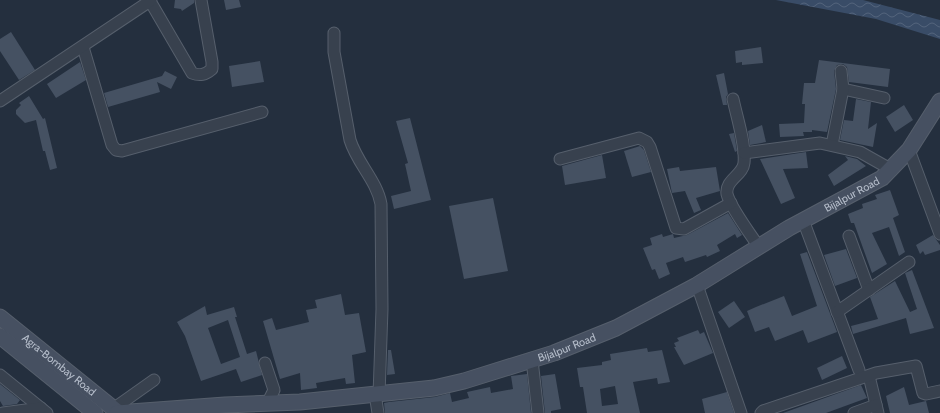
<svg xmlns="http://www.w3.org/2000/svg" width="940" height="413" viewBox="0 0 940 413" font-family="Cabin,sans-serif">
<defs>
<pattern id="water-waves" width="16" height="10" patternUnits="userSpaceOnUse"><rect width="16" height="10" fill="#394c67"/><path d="M0 5q4-4 8 0t8 0" fill="none" stroke="#53647b"/></pattern>
</defs>
<rect width="100%" height="100%" fill="#242f3e"/>
<polygon fill="url(#water-waves)" points="776,0 863,0 940,20 940,39 876,19"/>
<g fill="#455162" fill-rule="evenodd">
<polygon points="175,0 194,0 194,3 182,11 181,9 174,8"/>
<polygon points="224,0 239,0 241,7 226,10"/>
<polygon points="11,32 35,70 19,80 0,51 0,39"/>
<polygon points="761,47 763,63 742,65 742,62 736,63 735,51"/>
<polygon points="819,60 890,69 888,87 849,82 847,67 843,64 837,65 834,71 836,89 827,132 812,130 812,132 803,132 804,136 780,137 779,124 804,123 805,104 802,104 804,83 815,83"/>
<polygon points="260,61 264,82 232,87 229,66"/>
<polygon points="80,62 86,80 56,98 47,84"/>
<polygon points="165,71 177,77 171,89 157,82 160,92 108,107 104,93 162,76"/>
<polygon points="724,73 728,94 726,97 727,105 723,105 716,75"/>
<polygon points="29,96 43,119 45,118 57,168 50,170 45,151 43,151 36,120 25,123 16,114 16,110 21,105 19,103"/>
<polygon points="856,99 871,102 868,129 877,123 873,147 840,140 844,120 853,121"/>
<polygon points="904,105 913,120 895,132 886,117"/>
<polygon points="410,118 431,200 394,209 391,196 411,191 405,164 408,163 396,121"/>
<polygon points="762,125 766,142 750,145 748,131"/>
<polygon points="734,133 737,151 735,152 729,134"/>
<polygon points="640,146 644,150 651,172 632,177 624,151"/>
<polygon points="806,152 808,168 783,169 795,198 781,204 760,159"/>
<polygon points="602,155 606,178 565,185 562,166"/>
<polygon points="845,156 857,159 866,166 834,186 828,175 848,160"/>
<polygon points="679,167 680,171 716,167 720,191 696,198 701,210 694,213 685,191 672,193 667,169"/>
<polygon points="890,190 899,215 893,218 905,252 899,256 889,227 872,233 887,264 872,273 854,223 851,223 848,214 863,208 862,204 877,199 875,195"/>
<polygon points="493,198 508,271 464,279 449,206"/>
<polygon points="728,213 742,235 737,238 735,234 717,245 720,251 707,257 706,255 685,262 683,257 666,263 670,274 659,279 655,269 652,270 643,248 652,245 650,238 662,234 663,237 673,234 674,238 687,235"/>
<polygon points="933,235 940,245 940,250 925,255 923,251 920,254 916,245"/>
<polygon points="846,249 857,278 835,286 824,255"/>
<polygon points="807,252 837,332 808,343 803,330 775,341 769,327 755,332 747,311 756,307 784,296 792,316 817,306 800,254"/>
<polygon points="912,270 934,328 910,334 906,318 853,334 851,326 878,319 870,297 895,281 910,312 917,309 905,273"/>
<polygon points="341,294 345,315 359,313 366,352 352,355 355,383 346,384 345,378 316,383 317,388 301,390 300,373 280,379 263,321 272,318 276,330 309,322 306,310 317,308 315,300"/>
<polygon points="734,301 745,317 729,328 718,312"/>
<path d="M205 306 207 315 234 307 237 317H235L247 354 256 351 262 375 241 382 236 369 201 381 185 336 177 322ZM228 320 240 357 221 364 208 328Z"/>
<polygon points="698,330 700,334 704,332 713,353 684,365 674,347 676,347 674,343 679,341 677,338"/>
<path d="M647 348 648 352 662 350 670 382 658 384 657 378 633 382 640 413H587L583 387H580L577 368 602 365V362L611 360 610 354ZM615 386 618 404 602 406 600 389Z"/>
<polygon points="388,350 391,350 395,374 387,375"/>
<polygon points="842,356 847,368 822,380 817,368"/>
<polygon points="527,374 531,413 385,413 384,403 389,402 435,397 450,393 452,402 469,398 467,392 490,387 491,393 513,389 511,376"/>
<polygon points="555,374 561,409 551,411 551,413 545,413 541,376"/>
<polygon points="0,384 20,400 17,404 3,406 0,401"/>
<polygon points="861,385 867,398 826,413 783,413"/>
<polygon points="904,387 909,405 926,401 929,413 890,413 886,396"/>
<polygon points="727,392 734,413 705,413 702,399"/>
</g>
<g fill="none" stroke-linecap="round" stroke-linejoin="round">
<g stroke="#565f6c" stroke-width="13">
<g id="minor">
<path d="M151 0 150 1 192 73C200 76 205 75 212 69V62L201 0"/>
<path d="M334 33V52L350 140C357 163 377 181 381 204L382 309 379 395"/>
<polyline points="83,47 112,145 116,150 122,151 262,112"/>
<polyline points="843,89 884,98"/>
<path d="M733 99C737 118 746 145 744 163 743 175 725 180 727 194 730 207 751 235 759 247"/>
<polyline points="0,101 150,1"/>
<polyline points="832,145 843,89 841,71"/>
<polyline points="909,150 940,234"/>
<polyline points="744,153 820,143 860,152 892,170"/>
<polyline points="560,159 639,138 647,142 650,147 676,228 684,229 731,203"/>
<polyline points="803,220 859,370"/>
<polyline points="849,236 869,290"/>
<polyline points="697,285 741,413"/>
<polyline points="837,312 909,262"/>
<polyline points="532,360 538,413"/>
<polyline points="265,363 274,390 267,404"/>
<polyline points="0,375 47,413"/>
<polyline points="869,376 878,413"/>
<polyline points="375,394 378,413"/>
<polyline points="113,409 154,380"/>
<polyline points="3,413 41,408"/>
<polyline points="761,413 763,411 876,373 916,366 923,393 926,394 940,391"/>
<polyline points="854,413 876,405"/>
</g>
</g>
<g stroke="#565f6c" stroke-width="17">
<g id="secondary">
<path id="s1" d="M0 317 119 413"/>
<polyline points="0,336 95,413"/>
<path id="s2" d="M117 413 225 405 300 402 434 388 464 381 554 353 616 328 697 285 789 228 882 178 909 150 940 101"/>
</g>
</g>
<use href="#minor" stroke="#38414e" stroke-width="11"/>
<use href="#secondary" stroke="#465061" stroke-width="15"/>
</g>
<g text-anchor="middle" stroke-width="3.5" stroke-linejoin="round" paint-order="stroke">
<g font-size="11" fill="#b4bcc9" stroke="#1d2633">
<text dy="4" stroke="none"><textPath href="#s2" startOffset="781">Bijalpur Road</textPath></text>
<text dy="4" stroke="none"><textPath href="#s2" startOffset="457">Bijalpur Road</textPath></text>
<text dy="4" stroke="none"><textPath href="#s1" startOffset="76">Agra-Bombay Road</textPath></text>
</g>
</g>
</svg>
